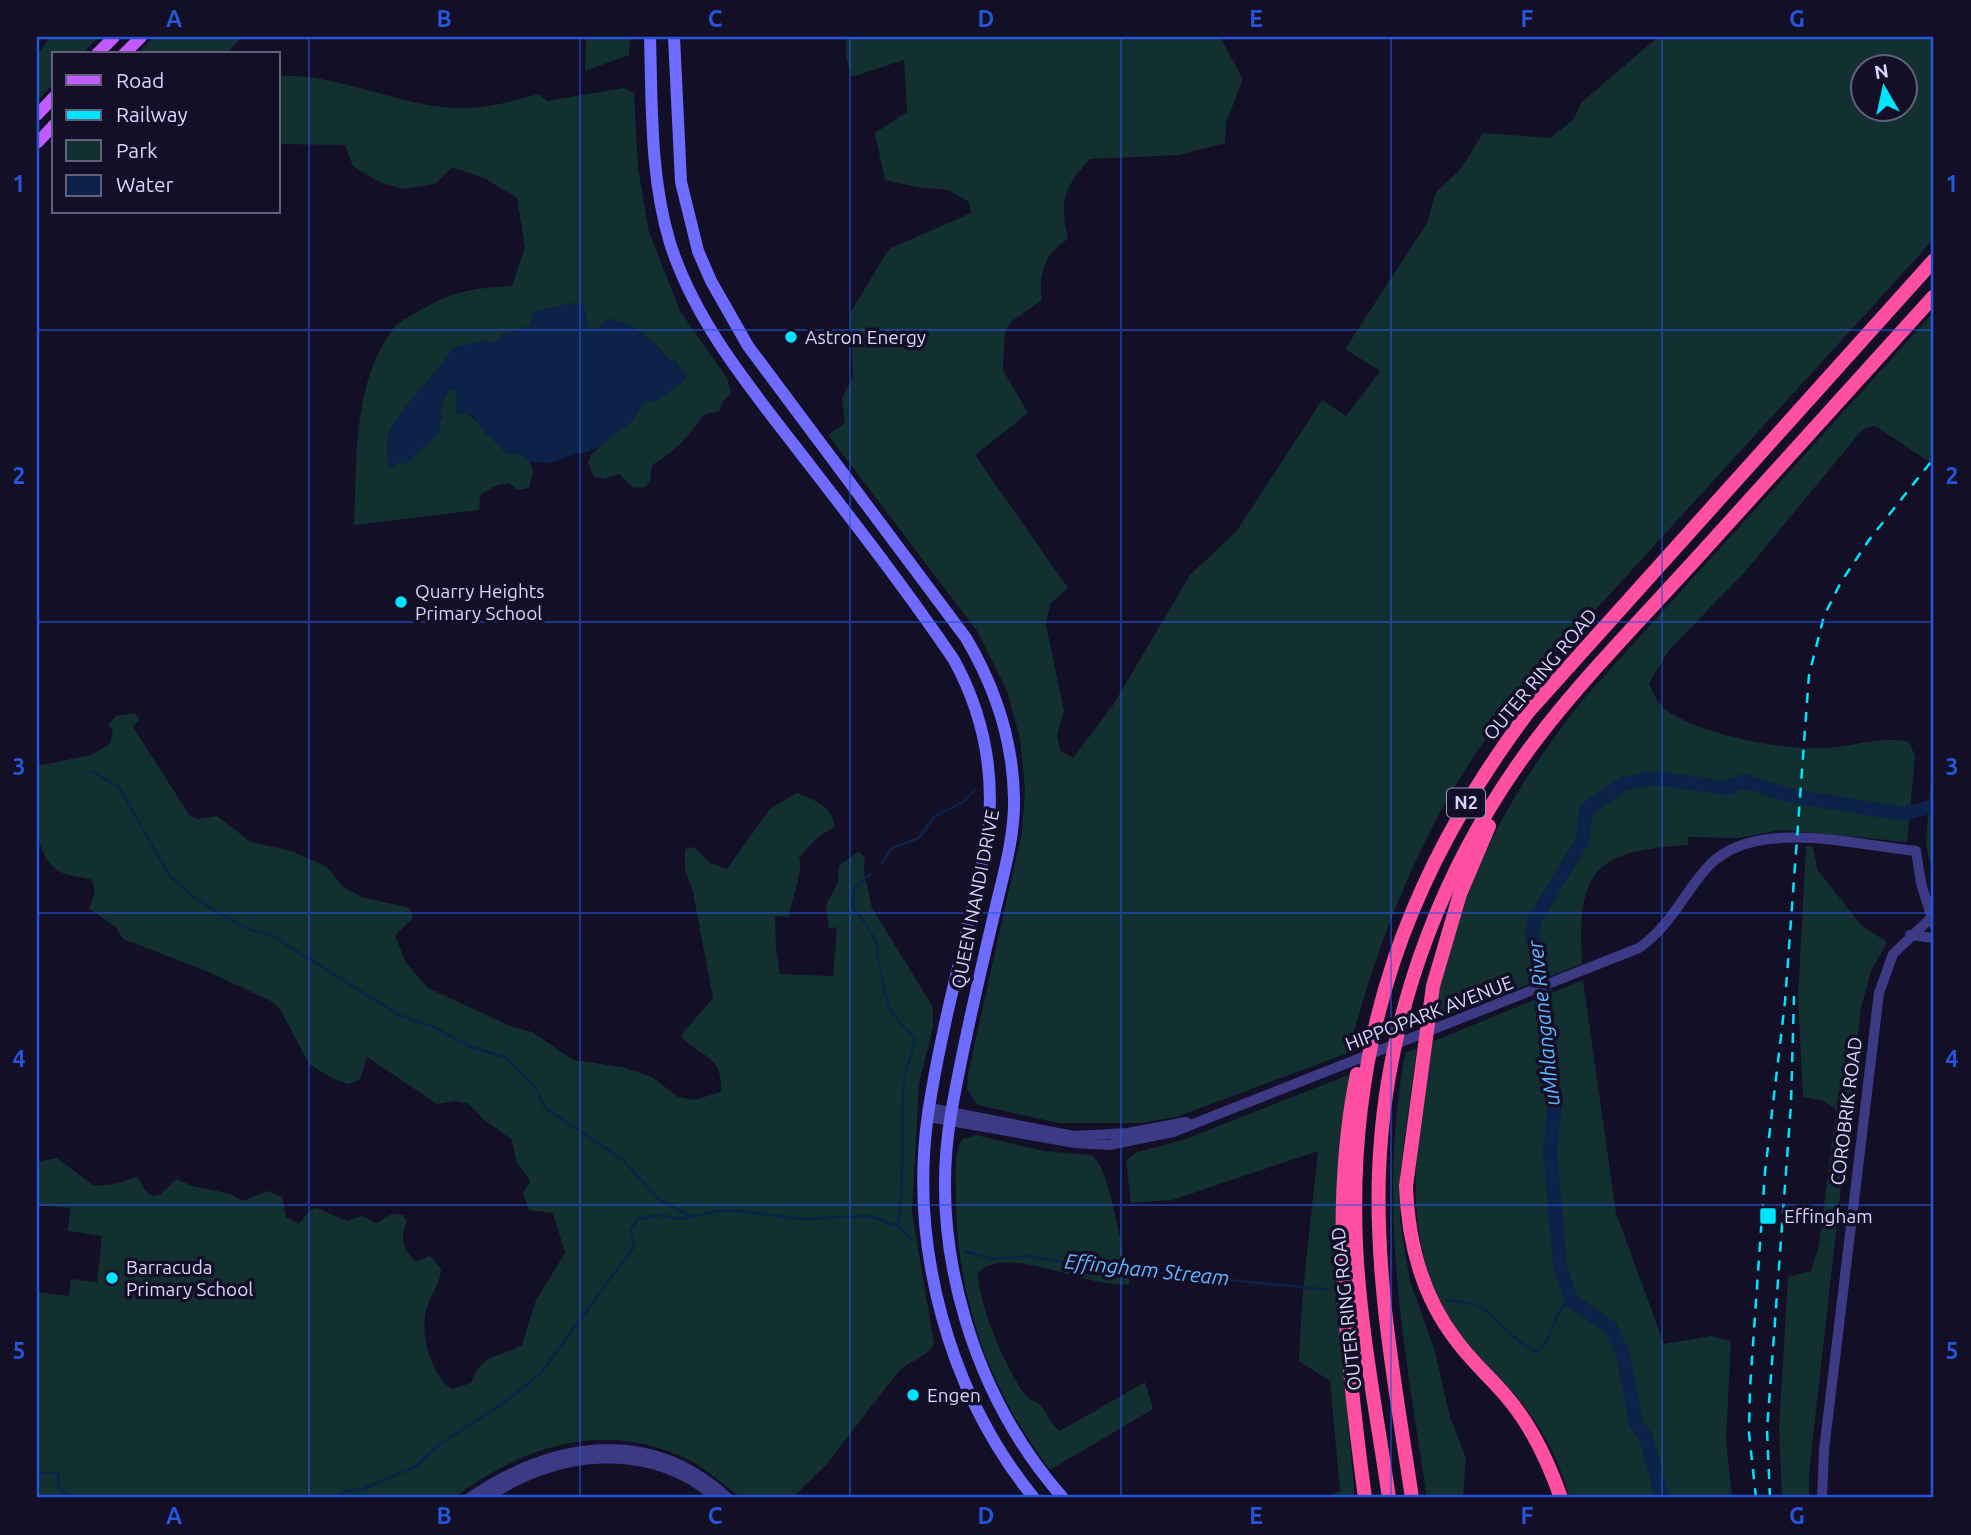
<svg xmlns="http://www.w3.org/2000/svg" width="1971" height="1535" viewBox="0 0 1971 1535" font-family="Ubuntu,sans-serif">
<rect width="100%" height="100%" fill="#130f26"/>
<g fill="#12302f" fill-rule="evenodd">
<polygon points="50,37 99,37 82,54 54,54 54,83 37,101 37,55"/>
<polygon points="154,37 242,37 226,54 137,54"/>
<polygon points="586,37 630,37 629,55 585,71"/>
<path d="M846 37H1220L1243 79 1226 123 1225 143 1179 155 1090 159C1064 187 1059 201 1068 239 1045 252 1038 274 1042 300L1012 321 1005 332 1003 370 1028 413 975 455 1068 588 1050 604 1046 625 1064 711 1057 735 1060 751 1073 758 1113 705 1190 575 1236 532 1322 400 1346 416 1380 371 1345 349 1427 223 1436 192 1460 170 1483 133 1550 138 1574 119 1581 103 1658 37H1934V239L1548 662C1531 683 1513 703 1497 724 1424 820 1379 937 1348 1053L1176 1117 1141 1123H1058L978 1105 967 1089 968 1074 1022 831 1025 789 1020 739 1007 691 977 631 828 435 845 423 842 398 853 377 850 313 889 249 971 213 969 202 948 190 916 187 885 180 875 133 907 112 904 60 852 77 846 56ZM1862 66H1904V108H1862Z"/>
<path d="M278 76C338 73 395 105 454 108 483 110 511 101 539 94L547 101 624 88 634 93 638 168 649 232 680 311 727 378 731 394 723 401 719 411 703 415C690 435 673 454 652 465L650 481 645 487 634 488 619 474 604 479 594 477 588 462 591 455 644 402 669 361C660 343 628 321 607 319L597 329 589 328 583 305C566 305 552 309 534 311L530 326 501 335 495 343 483 341 453 348C435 377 409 398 392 426 386 436 388 454 388 465L391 468 442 418C439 406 442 398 451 389L456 390 458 406C479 419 490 439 509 455L516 452 531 462 533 473 529 488 517 490 509 483 495 486 480 495 479 510 354 525C357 461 352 382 394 328 398 322 409 317 416 313 449 292 473 288 512 286L525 247 517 198 486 179 452 167 435 184 404 189 381 183 353 166 345 145 278 144Z"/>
<path d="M1934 312V465L1877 427 1872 426 1862 430 1745 572 1669 650 1649 683C1653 692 1658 704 1666 710 1701 735 1785 751 1828 748 1854 746 1883 736 1909 742L1915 756 1907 842 1782 830 1739 838 1688 837V845C1594 851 1577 870 1582 964L1434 1020C1454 893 1506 796 1585 697Z"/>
<path d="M135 713 139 720 133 727 190 816 198 819 217 816 251 842 292 851 327 867 343 887 362 897 410 908 413 918 395 935 406 963 428 988 510 1026 532 1032 573 1060 622 1067 652 1077 678 1097 694 1100 721 1092C723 1055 703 1059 680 1036L713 998 693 892 685 870V849L694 847 709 862 727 869 770 809 797 793C815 800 833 807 835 827L820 835 799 857C804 871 791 900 789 917L775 916 776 948 780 974 833 976 837 927 829 929 826 905 838 882 839 866 858 852 865 857 864 872 872 908 933 1007V1027L919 1084 912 1212 934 1344C927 1357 909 1361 898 1372L826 1465 797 1493 800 1498C789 1498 749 1502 742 1497 723 1486 709 1470 689 1460 603 1419 526 1445 453 1498H37V1292L69 1296 71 1279 97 1282 102 1236 68 1231 70 1208 37 1205V1162L57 1158 94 1186 114 1184 137 1177C142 1181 142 1188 147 1192 159 1204 169 1183 177 1179L192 1186 231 1194 243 1201 268 1191 282 1197 286 1217 299 1224 311 1209 317 1208 347 1221 362 1216 377 1223 392 1214 403 1215 407 1221C400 1239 402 1249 416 1262L430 1256 441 1269C440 1284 433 1291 428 1304 418 1329 430 1376 452 1389L471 1383C484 1351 495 1360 522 1345L536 1300 565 1253 553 1213 529 1210 523 1194 530 1181 516 1161 512 1140 483 1119 469 1104 455 1101 437 1104 367 1057 360 1079 355 1082 347 1084 330 1077 309 1064 280 1009 271 1001 204 970 123 939 115 926 89 909 95 893 92 880C82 876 68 877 59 871 28 852 37 797 37 766L91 755 110 744 113 729 108 726 116 716Z"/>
<polygon points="1932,762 1934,765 1934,883 1926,844"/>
<polygon points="1806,846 1813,847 1817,869 1861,925 1887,942 1871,971 1861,1008 1809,1473 1809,1498 1782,1498 1779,1427 1788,1277 1811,1271 1819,1245 1836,1110 1824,1101 1803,1097 1798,997"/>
<path d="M1583 980 1616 1213 1664 1344 1711 1336 1731 1341 1726 1441 1732 1498H1570C1557 1454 1537 1417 1505 1384 1491 1369 1477 1356 1465 1341 1394 1250 1417 1148 1429 1043Z"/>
<path d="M1417 1048 1400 1173V1220L1410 1281 1434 1348 1450 1417 1466 1458 1463 1498H1427C1404 1343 1377 1211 1405 1053Z"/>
<path d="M1351 1074 1342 1352 1355 1498H1323L1340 1491 1330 1381 1299 1361C1301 1291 1311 1221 1318 1151L1172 1200 1131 1203 1126 1160 1137 1152 1183 1140Z"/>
<path d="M976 1135 1044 1151 1091 1155C1111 1166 1122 1258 1130 1284 1093 1291 1006 1242 978 1273 977 1301 1009 1378 1028 1398 1031 1401 1037 1401 1041 1406 1049 1415 1049 1423 1060 1431L1145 1382 1153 1409 1050 1470C990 1391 956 1297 956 1197 956 1180 953 1154 962 1139Z"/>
</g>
<path fill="#0c2248" d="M568 303 583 304 589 328 597 329 608 319C627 321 660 343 668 361L675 360 687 379 659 400 644 402 633 421 599 447 585 453H577L551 463 531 462 516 452 509 455 483 431 473 415 456 413V390L451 389C438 403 442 415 440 432L406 464 398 463 391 468 388 465C388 454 386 436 392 426 409 398 435 377 453 348L483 341 495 343 501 335 530 326 534 311 553 309Z"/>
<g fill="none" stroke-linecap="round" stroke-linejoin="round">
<g stroke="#0c2248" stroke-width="2.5">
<polyline points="91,771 119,787 169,875 191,895 220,914 250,930 271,935 399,1015 434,1027 469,1046 507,1058 536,1089 545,1108 623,1160 658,1199 692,1217"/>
<polyline points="881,864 892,848 919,838 934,817 963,802 975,789"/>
<path d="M870 874 854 888 853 907C861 919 872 930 877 944 879 950 876 955 878 960 888 999 882 1008 915 1038 912 1056 903 1072 903 1090 902 1135 904 1181 898 1226L912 1239"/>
<polyline points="965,1251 992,1259 1027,1256 1096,1267 1330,1290"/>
<path d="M1447 1300C1460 1302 1474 1302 1485 1310 1503 1323 1515 1343 1537 1352 1555 1338 1551 1314 1569 1301L1580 1307"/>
<polyline points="37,1475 48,1472 58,1474 59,1489 74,1498"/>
<polyline points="333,1498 347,1491 363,1489 416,1466 440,1444 505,1402 540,1374 634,1247 630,1230 638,1219 659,1215 682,1219 717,1211 740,1211 800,1219 870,1216 898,1226"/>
</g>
<polyline stroke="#0c2248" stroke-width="14" points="1662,1498 1646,1437 1636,1424 1623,1355 1611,1328 1572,1301 1560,1268 1550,1150 1555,1103 1545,1024 1544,983 1532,934 1534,921 1582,841 1587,809 1623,784 1656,778 1727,788 1744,781 1787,795 1903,814 1934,806"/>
<g stroke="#3d3a85" stroke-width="10">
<polyline points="1910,935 1934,938"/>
<polyline points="930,1108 1074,1136 1128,1133 1186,1122"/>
<path d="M928 1117 1075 1143 1109 1145 1173 1132 1639 948C1669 927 1682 897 1705 870 1750 815 1854 845 1916 851L1921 883 1934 925"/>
<path d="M469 1498C551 1442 649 1424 728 1498"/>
<path d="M487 1498C555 1451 649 1440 716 1498"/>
<polyline points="1822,1498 1824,1450 1879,993 1893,954 1934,915"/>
</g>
<g stroke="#6f6bff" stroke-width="12">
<path d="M650 37C652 105 650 177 670 243 694 319 747 384 795 446 849 516 904 586 954 660 984 715 995 771 988 834 970 927 942 1020 928 1114 909 1247 949 1394 1034 1498"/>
<path d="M674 37 681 182 698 251 711 281 748 346 966 638C995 687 1013 740 1014 798 1015 840 1001 882 992 923 977 986 962 1050 951 1114 928 1248 974 1397 1063 1498"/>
</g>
<g stroke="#c25bff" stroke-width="12">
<polyline points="97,54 114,37"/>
<polyline points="124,54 141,37"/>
<polyline points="37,115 54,97"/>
<polyline points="37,143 54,125"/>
</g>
<g stroke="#ff4fa3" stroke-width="14">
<path d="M1489 826 1460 894 1433 986 1406 1186C1408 1240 1422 1296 1456 1340 1471 1361 1490 1377 1506 1396 1532 1426 1548 1461 1561 1498"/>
<path d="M1357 1074C1329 1209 1347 1363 1365 1498"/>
<path d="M1389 1498C1377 1415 1360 1330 1356 1245 1347 1041 1407 873 1529 711L1934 260"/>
<path d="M1412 1498C1396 1390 1375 1281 1379 1172 1385 1011 1446 853 1546 727 1592 669 1645 615 1695 560 1775 472 1855 384 1934 296"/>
</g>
<g stroke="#00e5ff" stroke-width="2.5" stroke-dasharray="10 9" stroke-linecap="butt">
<polyline points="1756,1498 1749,1433 1750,1388 1765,1172 1785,1002 1809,675 1824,616 1841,582 1869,540 1934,458"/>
<polyline points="1770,1498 1767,1430 1791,1104 1794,996"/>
</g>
</g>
<path fill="none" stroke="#2655da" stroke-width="2" stroke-opacity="0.55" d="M309 37V1498M580 37V1498M850 37V1498M1121 37V1498M1391 37V1498M1662 37V1498M37 330H1934M37 622H1934M37 913H1934M37 1205H1934"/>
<g fill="#00e5ff" stroke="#130f26" stroke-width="2.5">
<circle cx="791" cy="337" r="7"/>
<circle cx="401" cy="602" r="7"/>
<rect x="1759" y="1207" width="18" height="18" rx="3.5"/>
<circle cx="112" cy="1278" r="7"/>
<circle cx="913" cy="1395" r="7"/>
</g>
<g text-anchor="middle" stroke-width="7" stroke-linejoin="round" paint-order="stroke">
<rect fill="#130f26" stroke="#9e99be" stroke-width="2" x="1447" y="788.5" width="38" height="29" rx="5"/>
<g font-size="18" font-weight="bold" fill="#d9d4ff">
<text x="1466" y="809">N2</text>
</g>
<g font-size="19" fill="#d9d4ff" stroke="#130f26" text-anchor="start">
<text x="805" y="344">Astron Energy</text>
<text x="415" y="598">Quarry Heights<tspan x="415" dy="22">Primary School</tspan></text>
<text x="1784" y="1223">Effingham</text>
<text x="126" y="1274">Barracuda<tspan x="126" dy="22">Primary School</tspan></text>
<text x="927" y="1402">Engen</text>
</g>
<g font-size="19" fill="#d9d4ff" stroke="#130f26">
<text transform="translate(1540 674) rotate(-50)" y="7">OUTER RING ROAD</text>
<text transform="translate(975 899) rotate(-79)" y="7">QUEEN NANDI DRIVE</text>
<text transform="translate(1429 1013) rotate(-21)" y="7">HIPPOPARK AVENUE</text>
<text transform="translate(1846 1111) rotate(-83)" y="7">COROBRIK ROAD</text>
<text transform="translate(1346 1309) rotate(-96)" y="7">OUTER RING ROAD</text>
</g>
<g font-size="21" font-style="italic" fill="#62b6ff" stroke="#130f26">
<text transform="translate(1544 1023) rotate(-96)" y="7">uMhlangane River</text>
<text transform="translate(1147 1270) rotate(6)" y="7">Effingham Stream</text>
</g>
</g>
<rect width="1971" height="1535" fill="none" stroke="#130f26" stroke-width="77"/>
<rect x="52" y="52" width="228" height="161" fill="#130f26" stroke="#625e7d" stroke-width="2"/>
<rect x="66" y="75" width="35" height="10" fill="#c25bff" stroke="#625e7d" stroke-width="2"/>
<text x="116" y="88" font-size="21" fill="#d9d4ff">Road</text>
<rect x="66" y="110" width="35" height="10" fill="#00e5ff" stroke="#625e7d" stroke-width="2"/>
<text x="116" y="122" font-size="21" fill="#d9d4ff">Railway</text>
<rect x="66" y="140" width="35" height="21" fill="#12302f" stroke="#625e7d" stroke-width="2"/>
<text x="116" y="158" font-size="21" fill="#d9d4ff">Park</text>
<rect x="66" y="175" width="35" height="21" fill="#0c2248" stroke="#625e7d" stroke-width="2"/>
<text x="116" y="192" font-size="21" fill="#d9d4ff">Water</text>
<g transform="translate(1884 88) rotate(351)"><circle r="33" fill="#130f26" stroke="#625e7d" stroke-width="2"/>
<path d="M0-5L12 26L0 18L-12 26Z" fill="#00e5ff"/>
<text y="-10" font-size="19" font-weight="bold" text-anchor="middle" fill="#d9d4ff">N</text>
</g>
<rect x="38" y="38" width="1894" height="1458" fill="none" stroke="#2655da" stroke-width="2.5"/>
<g font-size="23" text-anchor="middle" font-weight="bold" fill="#2655da">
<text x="174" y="27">A</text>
<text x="444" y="27">B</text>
<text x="715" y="27">C</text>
<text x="986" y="27">D</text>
<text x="1256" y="27">E</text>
<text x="1527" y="27">F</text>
<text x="1797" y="27">G</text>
<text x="19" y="192">1</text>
<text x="1952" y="192">1</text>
<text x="19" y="484">2</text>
<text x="1952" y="484">2</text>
<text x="19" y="775">3</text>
<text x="1952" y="775">3</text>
<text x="19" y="1067">4</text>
<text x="1952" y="1067">4</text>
<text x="19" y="1359">5</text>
<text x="1952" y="1359">5</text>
<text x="174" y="1524">A</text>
<text x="444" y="1524">B</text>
<text x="715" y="1524">C</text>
<text x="986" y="1524">D</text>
<text x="1256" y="1524">E</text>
<text x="1527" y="1524">F</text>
<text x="1797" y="1524">G</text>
</g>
</svg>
